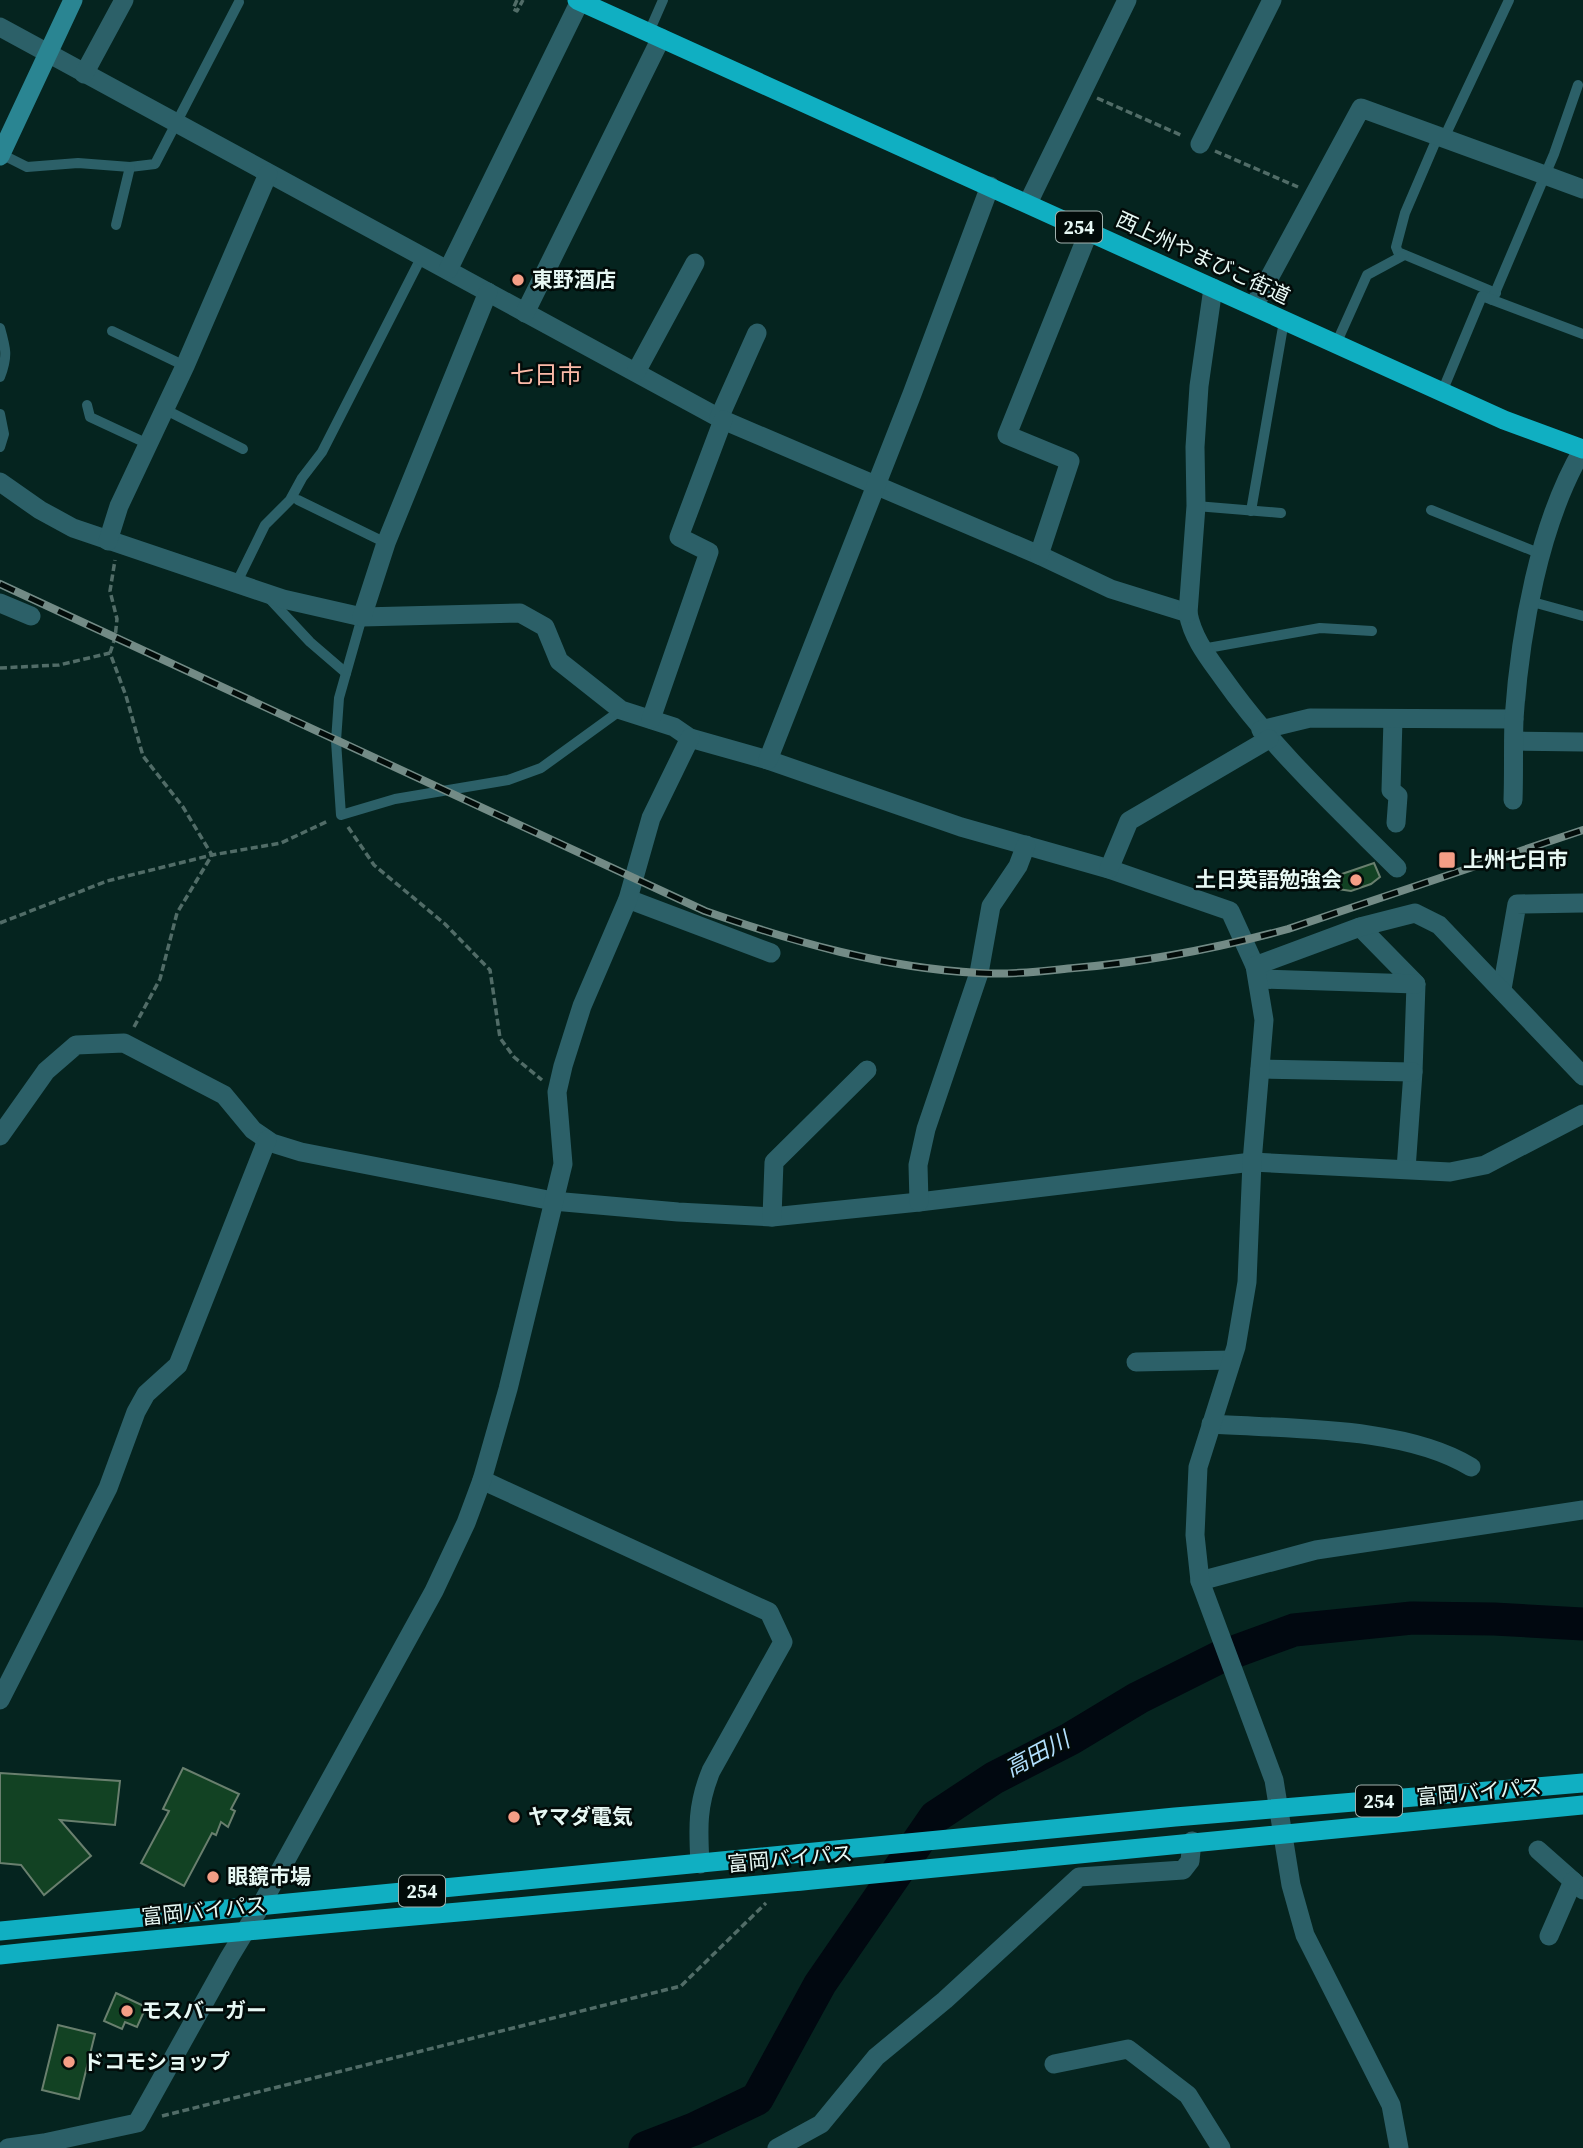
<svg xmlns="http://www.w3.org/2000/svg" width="1583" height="2148" viewBox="0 0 1583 2148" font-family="'Source Serif 4','Noto Sans JP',serif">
<rect width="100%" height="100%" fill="#05241f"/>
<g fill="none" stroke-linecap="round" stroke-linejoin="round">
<polyline stroke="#010810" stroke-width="33" points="645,2148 694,2129 757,2099 820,1984 935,1817 994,1778 1070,1739 1138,1698 1220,1657 1294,1630 1412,1618 1494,1619 1583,1624"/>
</g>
<g fill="#124223" stroke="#697f6e" stroke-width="2">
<polygon points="1374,863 1380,877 1371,884 1351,891 1338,889 1336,876"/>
<polygon points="183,1768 239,1794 231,1809 235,1811 228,1827 221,1822 216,1835 212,1833 184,1886 141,1863 169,1811 163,1809"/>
<polygon points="0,1773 120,1781 115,1825 60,1820 91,1856 44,1895 21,1865 0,1863"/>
<polygon points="116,1993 146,2007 137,2027 125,2022 122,2029 104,2021"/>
<polygon points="58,2025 95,2034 79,2099 42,2090"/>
</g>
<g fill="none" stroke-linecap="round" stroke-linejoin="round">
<g stroke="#516c67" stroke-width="3.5" stroke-dasharray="7 3.5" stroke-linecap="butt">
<polyline points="517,0 513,9 517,11 523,0"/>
<polyline points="1097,98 1183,136"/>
<polyline points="1215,151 1298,187"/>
<polyline points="110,653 115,638 117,619 110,591 115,560"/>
<polyline points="0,668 59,665 110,653 126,696 143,756 183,807 212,855"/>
<polyline points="348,827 374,865 445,924 490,970 500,1038 514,1057 542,1080"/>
<polyline points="0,923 107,881 212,855 281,843 328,821"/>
<polyline points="134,1027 160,979 177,913 212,855"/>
<polyline points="162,2116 681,1986 766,1903"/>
</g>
<g stroke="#2c6068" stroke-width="10">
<polyline points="649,32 663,0"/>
<polyline points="1438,136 1405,213 1396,247 1398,252 1496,293"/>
<polyline points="1444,138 1509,0"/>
<polyline points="1,154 27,167 78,163 130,167 155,164 239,2"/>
<polyline points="116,225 130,167"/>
<polyline points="1492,300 1554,154 1578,85"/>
<path d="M0 328C6 349 8 356 0 377"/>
<polyline points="112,331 185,366"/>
<polyline points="1336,344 1367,275 1404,255"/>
<polyline points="1442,392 1482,296 1583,334"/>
<polyline points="87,405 90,417 148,444"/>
<polyline points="164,409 243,449"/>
<polyline points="0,414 4,434 0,447"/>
<polyline points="298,500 386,543"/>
<polyline points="1196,506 1281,513"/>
<polyline points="1431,510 1541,554"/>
<polyline points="1251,511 1284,321"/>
<polyline points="236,584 265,525 290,500 302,478 322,452 422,256"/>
<polyline points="268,597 310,642 346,673"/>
<polyline points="1529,601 1583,616"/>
<polyline points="362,617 339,698 336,741 341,815 395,799 508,780 541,768 621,710"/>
<polyline points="1202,649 1320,628 1372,631"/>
</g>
<g stroke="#2c6068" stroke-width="19">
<path d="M0 27 723 420 1039 555 1111 589 1188 613C1193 639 1208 657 1223 678 1273 749 1336 807 1397 868"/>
<polyline points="84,74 124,0"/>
<polyline points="1200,144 1272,0"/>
<polyline points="1028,203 1127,0"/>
<polyline points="448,270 580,1"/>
<polyline points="1254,306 1361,108 1583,189"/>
<polyline points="525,313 661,38"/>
<polyline points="636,372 695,263"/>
<polyline points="719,418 757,333"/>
<polyline points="0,482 40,510 73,528 283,599 362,617 520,613 545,627 559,661 621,710 674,727 690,738 768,760 961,827 1109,869 1230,911 1255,966"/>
<polyline points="108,541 119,506 185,366 268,174"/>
<polyline points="1039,555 1070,461 1007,435 1089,231"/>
<polyline points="0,603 31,616"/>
<polyline points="1188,613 1196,506 1195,447 1199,386 1213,288"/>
<polyline points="362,617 386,543 488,292"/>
<polyline points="651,719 709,552 679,537 723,420"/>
<polyline points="1393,719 1391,790 1398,796 1396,823"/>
<polyline points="1261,730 1310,718 1514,719"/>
<polyline points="1514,741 1583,742"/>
<polyline points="768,760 912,394 990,186"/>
<path d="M1513 800C1514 773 1513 745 1514 719 1520 633 1539 523 1583 449"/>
<polyline points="1109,869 1129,821 1269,739"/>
<polyline points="628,899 771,953"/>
<polyline points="1360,927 1416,984 1413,1072 1406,1169"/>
<polyline points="1259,979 1416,984"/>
<polyline points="1502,989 1517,904 1583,903"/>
<polyline points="1260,1069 1413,1072"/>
<polyline points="0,1136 46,1071 76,1045 124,1043 224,1095 253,1130 272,1143 301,1152 553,1201 678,1212 772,1217 919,1202 1252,1162 1450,1172 1485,1165 1583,1114"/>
<polyline points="919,1202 918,1165 926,1129 979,973 991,906 1018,866 1026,845"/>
<polyline points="772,1217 774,1162 867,1070"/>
<polyline points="1136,1362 1231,1360"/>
<path d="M1211 1424C1288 1429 1405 1426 1471 1467"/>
<path d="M482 1480 769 1612 783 1642 711 1771C697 1805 698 1828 700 1864"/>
<polyline points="1200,1581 1316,1550 1583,1510"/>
<polyline points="0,1700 108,1488 136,1412 146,1394 178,1365 267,1140"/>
<polyline points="1538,1850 1583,1890"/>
<polyline points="1549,1936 1573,1881"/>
<polyline points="1054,2064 1128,2049 1188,2095 1221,2148"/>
<polyline points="8,2148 44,2143 137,2123 229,1958 260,1907 434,1591 466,1523 482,1480 508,1389 563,1164 557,1092 563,1066 582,1006 628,899 651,818 690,738"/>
<polyline points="777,2148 821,2124 876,2057 945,2000 1079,1877 1183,1870 1190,1861 1192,1841"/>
<polyline points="1399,2148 1391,2105 1305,1935 1291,1885 1274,1780 1200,1581 1195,1535 1198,1467 1236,1347 1247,1282 1252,1162 1264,1020 1255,966 1360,927 1415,913 1439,925 1583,1076"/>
</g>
<polyline stroke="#2a8592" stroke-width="19" points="0,156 73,0"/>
<g stroke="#10afc2" stroke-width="19">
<polyline points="577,0 1504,420 1583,449"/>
<polyline points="0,1931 1175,1817 1583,1783"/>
<path d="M0 1955C270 1927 541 1906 812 1880 1069 1855 1326 1830 1583 1805"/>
</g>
<g stroke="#738b86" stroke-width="8">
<path id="rail" d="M0 584 705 911C794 942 884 968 979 973 1011 975 1042 971 1074 968 1147 962 1218 948 1288 929L1583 830"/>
</g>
<use href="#rail" stroke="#020b09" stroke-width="5" stroke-dasharray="16" stroke-linecap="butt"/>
</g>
<g fill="#f49e86" stroke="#020b09" stroke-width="2.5">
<circle cx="518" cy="280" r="7"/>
<rect x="1438" y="851" width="18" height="18" rx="3.5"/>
<circle cx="1356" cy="880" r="7"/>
<circle cx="514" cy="1817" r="7"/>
<circle cx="213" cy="1877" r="7"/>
<circle cx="127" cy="2011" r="7"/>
<circle cx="69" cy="2062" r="7"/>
</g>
<g text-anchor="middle" stroke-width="5" stroke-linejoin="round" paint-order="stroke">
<g fill="#020b09" stroke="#a2b1ae" stroke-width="2">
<rect x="1056" y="211.5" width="46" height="31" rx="5"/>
<rect x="1356" y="1785.5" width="46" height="31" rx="5"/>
<rect x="399" y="1875.5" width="46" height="31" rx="5"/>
</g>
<g font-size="19" font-weight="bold" fill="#e7f8f4">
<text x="1079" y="234">254</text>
<text x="1379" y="1808">254</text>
<text x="422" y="1898">254</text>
</g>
<g font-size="21" fill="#e7f8f4" stroke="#020b09">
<text transform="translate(1203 258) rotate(25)" y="7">西上州やまびこ街道</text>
<text transform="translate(1479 1792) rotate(-5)" y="7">富岡バイパス</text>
<text transform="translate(790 1859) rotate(-5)" y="7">富岡バイパス</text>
<text transform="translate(204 1911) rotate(-6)" y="7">富岡バイパス</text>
</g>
<g font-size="21" font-weight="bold" fill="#e7f8f4" stroke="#020b09" text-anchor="start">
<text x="532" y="287">東野酒店</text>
<text x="1463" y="867">上州七日市</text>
<text x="1342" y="887" text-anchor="end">土日英語勉強会</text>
<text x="528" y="1824">ヤマダ電気</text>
<text x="227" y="1884">眼鏡市場</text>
<text x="141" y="2018">モスバーガー</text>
<text x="83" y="2069">ドコモショップ</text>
</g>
<g font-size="23" font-style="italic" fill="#b2dffd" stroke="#020b09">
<text transform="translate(1037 1754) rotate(-28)" y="8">高田川</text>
</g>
<g font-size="24" fill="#fbbaa8" stroke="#020b09">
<text x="546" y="383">七日市</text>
</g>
</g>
</svg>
